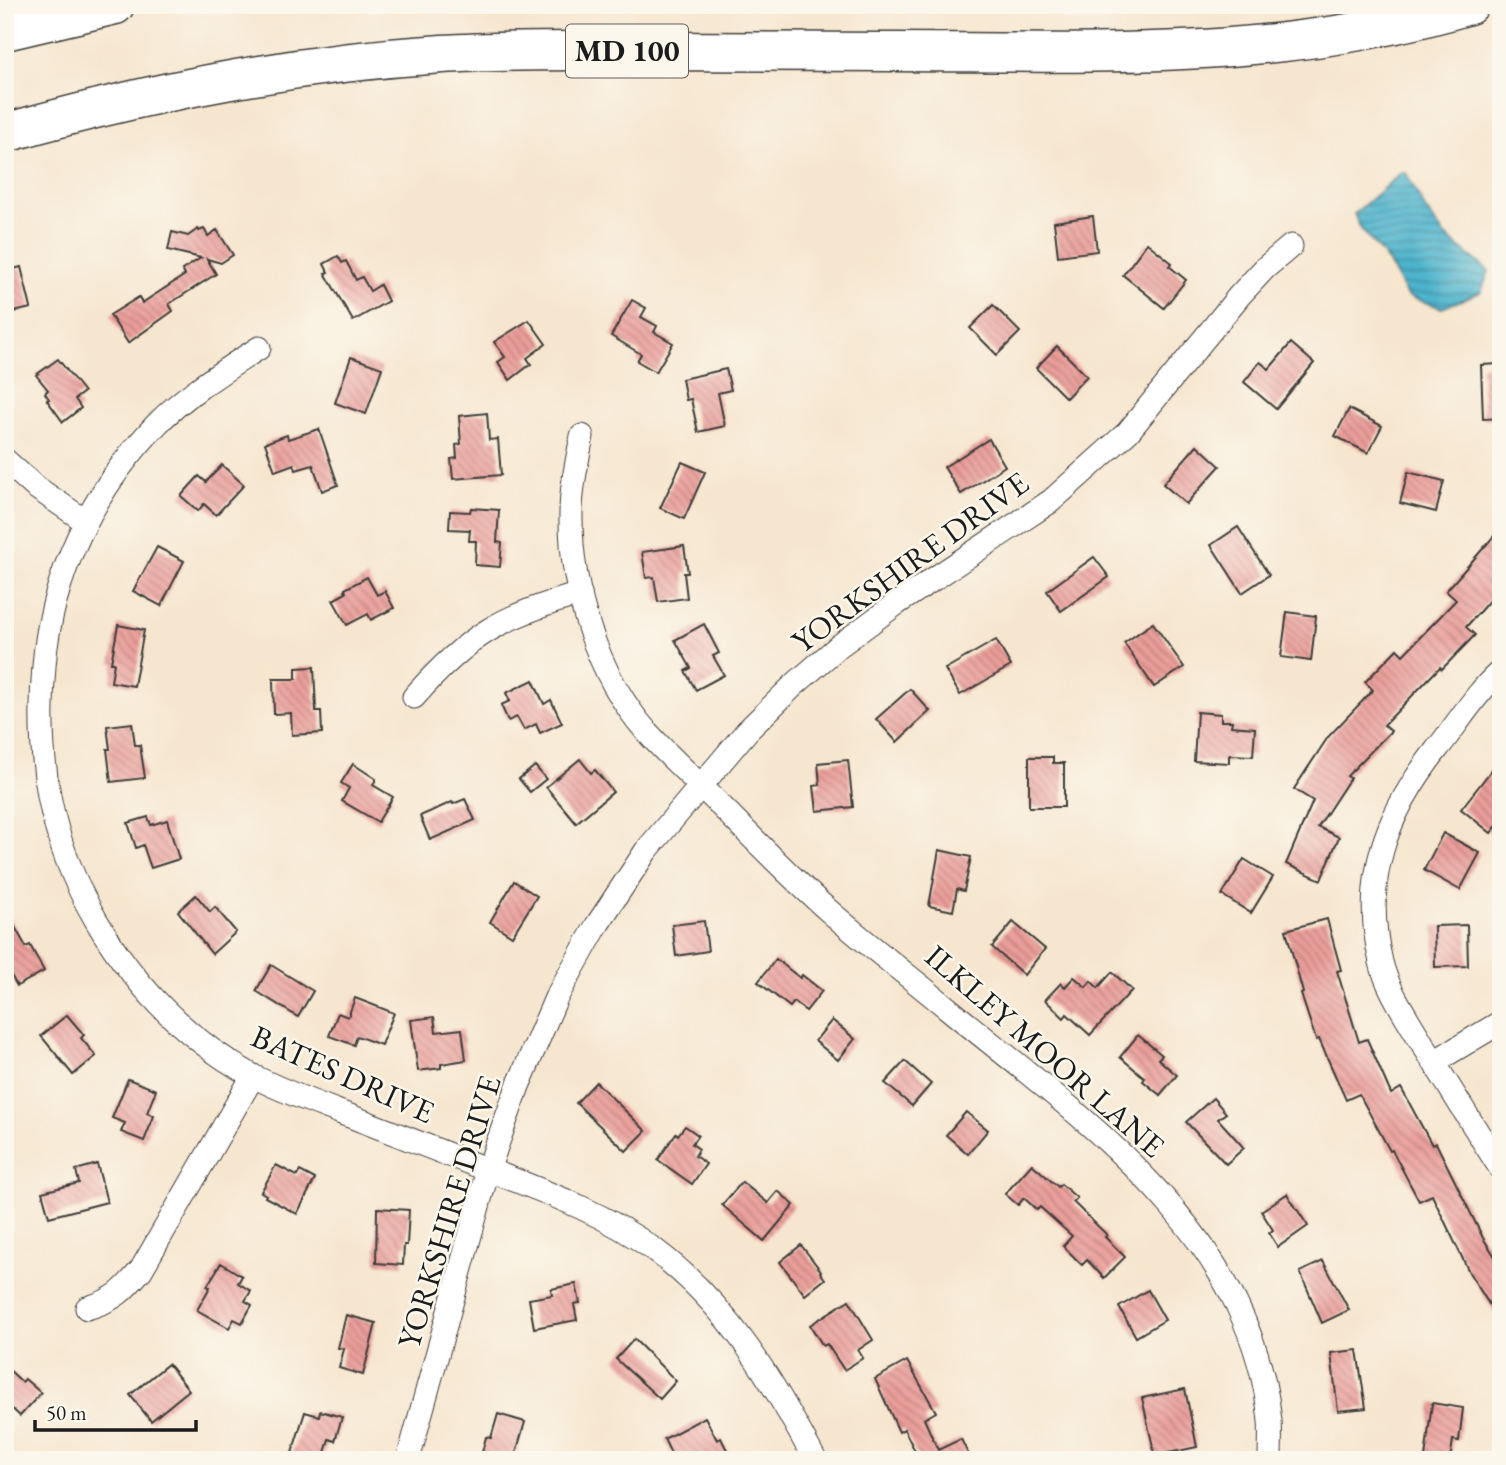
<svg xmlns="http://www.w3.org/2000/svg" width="1506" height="1465" viewBox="0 0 1506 1465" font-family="'EB Garamond',serif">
<defs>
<pattern id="water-rules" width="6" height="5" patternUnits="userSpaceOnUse" patternTransform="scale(1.75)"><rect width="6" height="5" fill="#4eb4cd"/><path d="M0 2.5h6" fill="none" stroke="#4092a6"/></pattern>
<pattern id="building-back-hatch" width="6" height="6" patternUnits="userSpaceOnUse" patternTransform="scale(1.75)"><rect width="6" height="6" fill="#eb9e9a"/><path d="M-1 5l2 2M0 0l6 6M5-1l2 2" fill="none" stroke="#be807d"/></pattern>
</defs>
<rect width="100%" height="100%" fill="#fbf7ec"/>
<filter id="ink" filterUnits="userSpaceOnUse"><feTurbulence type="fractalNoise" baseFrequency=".0143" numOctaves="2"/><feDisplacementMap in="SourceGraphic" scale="14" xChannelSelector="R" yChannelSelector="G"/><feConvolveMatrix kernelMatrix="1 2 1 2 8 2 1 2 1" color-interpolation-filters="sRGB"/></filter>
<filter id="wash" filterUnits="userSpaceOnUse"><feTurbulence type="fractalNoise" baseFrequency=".00686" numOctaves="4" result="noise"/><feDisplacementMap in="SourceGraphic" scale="28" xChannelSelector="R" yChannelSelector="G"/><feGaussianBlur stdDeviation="1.57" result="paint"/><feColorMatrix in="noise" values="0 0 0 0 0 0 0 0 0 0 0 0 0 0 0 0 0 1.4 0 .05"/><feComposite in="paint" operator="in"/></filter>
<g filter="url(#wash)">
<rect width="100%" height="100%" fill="#f6e6cf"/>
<polygon fill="url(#water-rules)" stroke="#356874" stroke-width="2" points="1402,172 1406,173 1425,209 1444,235 1489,271 1481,292 1442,308 1407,296 1388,261 1361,229 1354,214"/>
<g id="blocks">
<g fill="url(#building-back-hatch)">
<polygon points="1093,216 1097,251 1058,256 1054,222"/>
<polygon points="198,229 199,231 204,229 208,236 217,230 233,255 221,263 207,259 216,274 169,304 173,311 128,343 110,315 139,297 142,303 185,275 182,270 201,258 168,250 172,232 188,236"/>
<polygon points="1147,243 1172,263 1169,266 1186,280 1164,308 1123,275"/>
<polygon points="338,256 342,263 346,261 356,280 362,277 370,291 380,285 388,301 353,321 325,273 328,272 324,264"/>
<polygon points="21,267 31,308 5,314 5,271"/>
<polygon points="632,300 646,308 641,317 657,326 654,332 673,343 656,372 637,361 641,354 611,336"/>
<polygon points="993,305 1020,332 997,355 970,328"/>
<polygon points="529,320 546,344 527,358 531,364 510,380 498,362 505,357 494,342"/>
<polygon points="1291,343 1314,363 1276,409 1244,382 1260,362 1269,369"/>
<polygon points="1057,346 1087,376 1066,398 1036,368"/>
<polygon points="351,357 382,368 366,414 335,403"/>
<polygon points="58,359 84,392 75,399 81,408 63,422 47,400 49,399 45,393 48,390 36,375"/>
<polygon points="1501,364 1501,418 1483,419 1481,365"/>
<polygon points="726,369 731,390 718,393 725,426 698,432 691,399 686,400 682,379"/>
<polygon points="1349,409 1382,426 1368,453 1335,436"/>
<polygon points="487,413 489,440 498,439 501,475 453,479 451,459 457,458 456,445 461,444 459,416"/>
<polygon points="319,429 338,485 322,491 313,465 296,470 294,464 275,471 265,443 287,435 288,439"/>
<polygon points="989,439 1005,466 961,494 944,467"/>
<polygon points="1197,445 1220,466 1186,504 1163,484"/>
<polygon points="682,462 705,472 684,519 660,508"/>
<polygon points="222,465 244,485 216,515 204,504 198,511 181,496 199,476 206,482"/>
<polygon points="1408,472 1444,481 1436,512 1400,503"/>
<polygon points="471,508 499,510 497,542 502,543 500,567 475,565 476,541 469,541 470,530 449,529 450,511 470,512"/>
<polygon points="1238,527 1269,575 1242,593 1211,545"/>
<polygon points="1501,528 1501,587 1466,627 1475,635 1442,669 1440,667 1384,725 1391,731 1347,776 1350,778 1318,827 1339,837 1321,880 1286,864 1313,801 1294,789 1328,737 1373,690 1365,682 1397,649 1403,655 1456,600 1446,591"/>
<polygon points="684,546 688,573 684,573 687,598 658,602 654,577 646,578 642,552"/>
<polygon points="157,547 184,561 161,606 133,591"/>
<polygon points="1094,557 1109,577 1061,611 1047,591"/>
<polygon points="367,577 377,595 385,591 394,608 371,620 368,614 347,625 333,600 346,593 345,589"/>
<polygon points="1287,612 1316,616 1311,661 1281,657"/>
<polygon points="1153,623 1184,667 1154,687 1124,643"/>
<polygon points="704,624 719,653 713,656 724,675 696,690 685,671 691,668 675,640"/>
<polygon points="118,625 144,630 134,686 111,682 114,663 111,663"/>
<polygon points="996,640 1011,666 960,695 945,669"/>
<polygon points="314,667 316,711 321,711 322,733 292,735 291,713 274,714 273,679 296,679 296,668"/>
<polygon points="533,680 544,704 551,700 562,723 540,733 536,724 524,730 517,717 508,721 501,705 510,701 506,693"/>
<polygon points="910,689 930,711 897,742 876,719"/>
<polygon points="1197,712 1221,714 1221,721 1232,721 1231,726 1255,728 1253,756 1229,755 1229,763 1194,761"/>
<polygon points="132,723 135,745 140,745 145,778 111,782 107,749 110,749 107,726"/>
<polygon points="1029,757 1053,757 1053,763 1064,763 1064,807 1029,807"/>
<polygon points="1501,758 1501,821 1491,833 1461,809"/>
<polygon points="580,759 591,773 595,770 613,792 576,823 546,787"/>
<polygon points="848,760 853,807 817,811 814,786 820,785 818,763"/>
<polygon points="353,764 376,779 373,785 393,797 378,822 342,801 349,788 341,783"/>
<polygon points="535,766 546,779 530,792 519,779"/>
<polygon points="465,799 475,820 430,840 420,816 452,802 453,804"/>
<polygon points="148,817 151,825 167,820 179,859 151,868 143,845 136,848 128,823"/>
<polygon points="1443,833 1480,853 1460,890 1424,870"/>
<polygon points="939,850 971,857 964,891 957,889 953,911 929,906"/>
<polygon points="1244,859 1273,877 1251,913 1222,895"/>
<polygon points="514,881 537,896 512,936 490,922"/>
<polygon points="196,895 210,912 215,907 236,932 212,954 178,911"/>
<polygon points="5,909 26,947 30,945 44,971 17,986 5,965"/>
<polygon points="1327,919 1341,970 1337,971 1359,1042 1367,1039 1391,1094 1401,1088 1432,1145 1436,1143 1483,1238 1501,1266 1501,1323 1470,1274 1432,1195 1419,1201 1392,1150 1390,1151 1359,1094 1346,1100 1319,1039 1316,1040 1301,994 1303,993 1286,930"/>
<polygon points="704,921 708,951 676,956 672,925"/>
<polygon points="1013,922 1045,949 1024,975 992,947"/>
<polygon points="1467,925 1468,966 1435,967 1434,926"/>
<polygon points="776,959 800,978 802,975 822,991 806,1011 794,1002 790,1007 758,982"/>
<polygon points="271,965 313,991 298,1017 256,991"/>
<polygon points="1112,972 1132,990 1090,1035 1067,1014 1064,1018 1045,1000 1061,983 1065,987 1074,977 1086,987 1091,981 1098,988"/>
<polygon points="355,998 394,1013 381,1045 357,1036 354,1045 329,1036 338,1013 348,1017"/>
<polygon points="67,1015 84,1035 81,1038 96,1056 73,1075 41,1036"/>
<polygon points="434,1017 436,1032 462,1029 466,1060 441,1064 441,1068 418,1071 411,1020"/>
<polygon points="832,1020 855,1039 838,1060 815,1041"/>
<polygon points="1138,1035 1162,1055 1158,1059 1177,1075 1160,1095 1143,1081 1145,1078 1120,1057"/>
<polygon points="905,1061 931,1084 912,1106 885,1083"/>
<polygon points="128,1079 156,1090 147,1113 154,1116 144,1141 121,1132 125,1123 112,1118"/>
<polygon points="596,1082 646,1131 626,1151 576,1103"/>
<polygon points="1213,1098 1226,1113 1218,1119 1244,1148 1226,1164 1186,1122"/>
<polygon points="966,1112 988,1130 968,1154 946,1135"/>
<polygon points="685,1126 698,1135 692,1144 699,1149 695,1156 706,1164 692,1184 658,1160 676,1133 678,1135"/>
<polygon points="97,1164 107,1202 49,1217 42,1192 79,1183 76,1170"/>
<polygon points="1032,1164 1058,1187 1061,1184 1077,1198 1073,1202 1107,1235 1105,1237 1125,1257 1104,1278 1087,1260 1082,1265 1063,1246 1072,1236 1040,1207 1037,1210 1024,1198 1018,1205 1005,1194"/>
<polygon points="276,1165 297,1176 300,1171 315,1179 297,1214 265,1197 266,1195 261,1192"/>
<polygon points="742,1182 768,1203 778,1191 794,1205 764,1241 722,1205"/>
<polygon points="1287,1194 1308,1226 1278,1247 1269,1233 1273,1230 1261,1211"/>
<polygon points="377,1208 409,1210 407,1245 404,1245 403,1265 376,1263"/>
<polygon points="801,1245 821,1271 820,1272 825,1279 805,1295 780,1262"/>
<polygon points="1323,1261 1349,1310 1322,1323 1300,1272"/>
<polygon points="221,1263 242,1276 238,1283 251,1291 245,1301 252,1305 242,1323 234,1319 229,1328 197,1310 210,1287 207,1286"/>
<polygon points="576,1284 580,1303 574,1304 577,1320 534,1328 529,1299 552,1295 551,1289"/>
<polygon points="1148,1290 1165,1320 1136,1337 1119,1307"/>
<polygon points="849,1300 873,1340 858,1350 863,1358 844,1370 827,1344 823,1346 810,1325"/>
<polygon points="346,1315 376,1323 363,1375 339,1368 344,1349 338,1348"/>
<polygon points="634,1339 676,1381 660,1399 616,1359"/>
<polygon points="1357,1350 1366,1408 1338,1411 1331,1353"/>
<polygon points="907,1361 936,1412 924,1419 938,1450 961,1439 971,1460 917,1460 919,1459 904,1429 899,1432 875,1379"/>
<polygon points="168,1364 189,1390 151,1421 130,1395"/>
<polygon points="5,1366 22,1382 25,1379 41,1393 20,1416 5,1402"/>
<polygon points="1185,1389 1197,1447 1155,1456 1142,1398"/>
<polygon points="1432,1403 1463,1408 1459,1441 1453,1440 1450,1460 1425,1458"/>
<polygon points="320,1411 342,1417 335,1441 329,1439 323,1460 314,1460 292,1453 305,1412 319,1416"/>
<polygon points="498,1414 525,1422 514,1460 480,1460 486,1437 491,1438"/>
<polygon points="705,1417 717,1440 721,1438 732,1460 674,1460 664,1439"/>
</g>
</g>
</g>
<g filter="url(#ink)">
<use href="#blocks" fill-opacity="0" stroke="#3d3a37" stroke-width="2"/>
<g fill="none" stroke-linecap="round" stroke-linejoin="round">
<g stroke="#3d3a37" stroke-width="25">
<g id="street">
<path d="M259 348C224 371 186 394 157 424 93 490 51 575 44 666 36 758 49 840 96 920 134 985 187 1040 253 1076 284 1092 318 1104 350 1116 399 1135 449 1155 499 1174 554 1195 609 1216 656 1251 729 1306 773 1381 815 1460"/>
<path d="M582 436C577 462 571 488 571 514 570 589 597 675 647 732 670 758 697 781 721 806 756 841 791 878 829 911 868 945 910 977 950 1010 1083 1119 1252 1234 1270 1421 1271 1433 1270 1447 1270 1460"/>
<polyline points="5,460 34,486 85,521"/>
<path d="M1501 671C1478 690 1456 726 1437 749 1386 814 1361 879 1381 962 1388 991 1407 1017 1422 1043 1448 1085 1474 1127 1501 1169"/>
<path d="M414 697C468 635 502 616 580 594"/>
<polyline points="1434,1062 1501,1022"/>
<path d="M87 1308C115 1300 123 1291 141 1270L253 1076"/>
<polyline points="408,1460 488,1170 518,1086 556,998 597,925 646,851 747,731 794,685 839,646 896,604 1051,501 1128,432 1239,296 1265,268 1291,246"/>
</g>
</g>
<g stroke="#3d3a37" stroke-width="41">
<g id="highway">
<polyline points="5,31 115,5"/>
<path d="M5 133C148 92 294 63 442 54 506 50 571 51 635 51 721 51 808 51 895 52 1086 52 1283 62 1469 5"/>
</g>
</g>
<use href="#street" stroke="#fff" stroke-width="23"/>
<use href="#highway" stroke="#fff" stroke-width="38"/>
</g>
</g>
<g text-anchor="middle" stroke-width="5" stroke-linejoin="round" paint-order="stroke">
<rect fill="#fbf7ec" stroke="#5f5e5a" stroke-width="2" x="566" y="24.5" width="122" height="53" rx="5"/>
<g font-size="30" font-weight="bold" fill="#1c1c1c">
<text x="627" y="61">MD 100</text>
</g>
<g font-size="32" fill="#1c1c1c" stroke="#fbf7ec">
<text transform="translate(910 562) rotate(-36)" y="11">YORKSHIRE DRIVE</text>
<text transform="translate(1045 1051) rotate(41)" y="11">ILKLEY MOOR LANE</text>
<text transform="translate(343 1074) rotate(24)" y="11">BATES DRIVE</text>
<text transform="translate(449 1212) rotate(-73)" y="11">YORKSHIRE DRIVE</text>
</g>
</g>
<rect width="1506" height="1465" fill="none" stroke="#fbf7ec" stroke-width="28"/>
<path d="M35 1420v10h161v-10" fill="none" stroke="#1c1c1c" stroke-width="3.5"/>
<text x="46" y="1420" font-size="21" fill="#1c1c1c" stroke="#fbf7ec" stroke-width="5" paint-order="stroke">50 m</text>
</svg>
